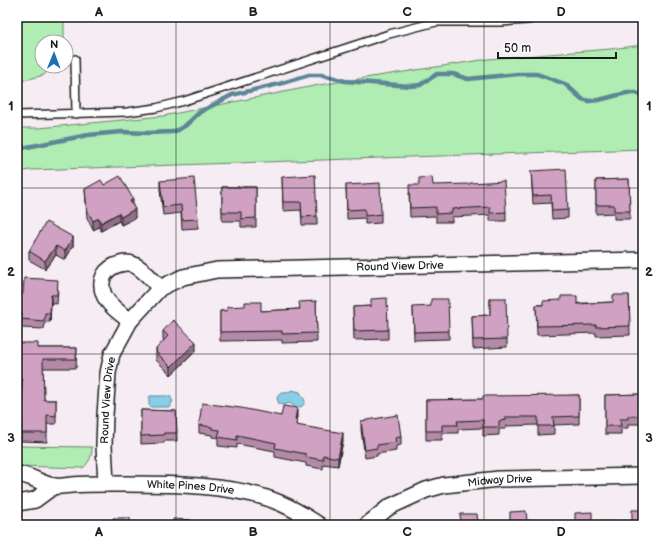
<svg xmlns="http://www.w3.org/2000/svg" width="660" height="542" viewBox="0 0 660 542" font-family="'Balsamiq Sans',sans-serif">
<rect width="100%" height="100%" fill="#f6ecf3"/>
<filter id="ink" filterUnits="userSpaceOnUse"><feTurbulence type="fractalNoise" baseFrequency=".025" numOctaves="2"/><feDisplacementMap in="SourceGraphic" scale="8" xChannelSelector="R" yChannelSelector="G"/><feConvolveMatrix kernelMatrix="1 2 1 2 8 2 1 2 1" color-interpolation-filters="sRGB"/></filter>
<g filter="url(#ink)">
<g fill="#b0edb3" stroke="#668468">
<polygon points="17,17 64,17 64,39 63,42 42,42 42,66 51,66 44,75 17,82"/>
<polygon points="643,45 643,149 31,170 17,172 17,128 39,128 163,116 319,85 488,59 610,49"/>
<path d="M17 446 92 447C92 456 90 461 83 468L17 466Z"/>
</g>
<g fill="#87cfe8" stroke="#5c8796">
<path d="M292 390 300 392 305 401C304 406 301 407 296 408L290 403 283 405 279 404 277 398 280 393H286Z"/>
<polygon points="150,396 170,396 173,402 171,403 171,407 151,407 149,405 149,398"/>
</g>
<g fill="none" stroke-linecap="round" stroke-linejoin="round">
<polyline stroke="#5c8796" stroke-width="4.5" points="17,149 88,135 122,132 148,133 172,132 178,130 186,125 200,112 232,95 279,84 309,75 323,75 345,81 411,86 420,85 437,74 453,74 468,79 518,74 537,74 565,84 582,99 589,101 599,100 626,93 636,93 643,96"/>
<g stroke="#1c1c1c" stroke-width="10">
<g id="service">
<polyline points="75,59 76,114"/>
<polyline points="17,115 127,112 156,108 184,101 389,34 436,22 501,22 527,20 541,17"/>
</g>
</g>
<g stroke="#1c1c1c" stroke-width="18">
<g id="minor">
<path d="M130 321C121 314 108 305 104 295 98 280 105 268 120 264 124 263 128 262 132 264 143 268 152 280 160 288"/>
<path id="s1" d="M17 474C31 475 41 484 54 486 60 487 67 485 72 485 84 484 95 484 106 484 157 484 232 482 280 503 294 509 307 517 319 525"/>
<path id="s2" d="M106 484 104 445 105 415 108 373 112 354 130 321 160 288 183 277 217 270 643 260"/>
<polyline points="17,503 35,500 54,486"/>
<path id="s3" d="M367 525 389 507 426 490 444 485 499 479 643 476"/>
</g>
</g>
<use href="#service" stroke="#fff" stroke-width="7"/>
<use href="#minor" stroke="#fff" stroke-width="15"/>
</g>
<g fill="#b38aa7" stroke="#1c1c1c">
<polygon points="531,171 568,210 568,218 552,219 551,203 533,204"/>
<polygon points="282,177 317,216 317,225 302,225 301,210 283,211"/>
<polygon points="629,179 630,219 614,219 614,213 596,214 596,180"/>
<polygon points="160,181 198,219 198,228 182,229 181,213 163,215 160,190"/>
<polygon points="104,185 133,206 135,218 121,225 119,221 101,231 99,227 93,230 87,218 85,189"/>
<polygon points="346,185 381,214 381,223 365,224 365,218 347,219"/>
<polygon points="433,185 506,212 506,221 490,221 490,215 452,217 452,222 436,222 436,216 410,217 409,193"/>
<polygon points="222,187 256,187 256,227 241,227 241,221 222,221"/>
<polygon points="73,237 73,246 65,260 56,255 45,269 29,260 29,251"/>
<polygon points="58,289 57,304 51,303 50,322 45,322 44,329 21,328 21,321 17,321 17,302 23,294"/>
<polygon points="629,295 630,335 596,336 596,333 537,335 536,305 613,302"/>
<polygon points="490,298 507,339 507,347 473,349 472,316 490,315"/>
<polygon points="316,301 317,342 282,343 282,340 220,341 220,311 261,311 299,309"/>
<polygon points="371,306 388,330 388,339 354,340 353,307"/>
<polygon points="413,307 449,331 449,339 414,340"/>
<polygon points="163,331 196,351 171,375 156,360 156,349 164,341 163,339"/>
<polygon points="17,343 38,348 77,348 76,368 43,368 44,400 56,400 56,424 47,424 47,442 21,441 22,387 17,387"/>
<polygon points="643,394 643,424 628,424 628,428 621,428 621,434 605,434 605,395"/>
<polygon points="579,395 579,424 554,425 554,434 538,435 538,425 506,426 506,429 499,429 499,435 483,436 483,428 458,429 458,433 442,433 442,440 426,440 426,400 483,399"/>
<polygon points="141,410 176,411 177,441 164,441 164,443 141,444"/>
<polygon points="281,416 297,417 296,420 297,425 343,441 338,466 323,464 323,469 306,466 306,463 275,457 275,451 237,444 237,448 218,446 218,438 212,437 212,435 199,433 199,425"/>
<polygon points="361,421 401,437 401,445 396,446 396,451 377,454 377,456 365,458 361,430"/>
</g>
<g fill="#927188" stroke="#1c1c1c">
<polygon points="133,199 133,208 130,201"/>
<polygon points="135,209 135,218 121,225 121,217"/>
<polygon points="119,213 119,221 101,231 101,223"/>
<polygon points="99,218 99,227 93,230 93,221"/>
<polygon points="73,237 73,246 65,260 65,251"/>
<polygon points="56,246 56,255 45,269 45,261"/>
<polygon points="51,295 51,303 50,322 50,313"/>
<polygon points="196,342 196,351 171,375 171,367"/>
<polygon points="297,408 297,417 295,428 295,420"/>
<polygon points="343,433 343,441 338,466 338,458"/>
</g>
<g fill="#d0a1c2" stroke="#1c1c1c">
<polygon points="566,169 568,210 552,211 551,195 533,196 531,171"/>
<polygon points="315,175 317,216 302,217 301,202 283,202 282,177"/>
<polygon points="120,176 133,199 130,201 135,209 121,217 119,213 101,223 99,218 93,221 87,210 85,189 101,180 104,185"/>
<polygon points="432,177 433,185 470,184 470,183 504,181 506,212 490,213 490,207 452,209 452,213 436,214 436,207 410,208 409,185 419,185 419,178"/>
<polygon points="194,178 198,219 182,220 181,205 163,207 160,181"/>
<polygon points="629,179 630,211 614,211 614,205 596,205 596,180"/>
<polygon points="380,183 381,214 365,216 365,209 347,210 346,185"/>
<polygon points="222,187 256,187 256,218 241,219 241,212 222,212"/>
<polygon points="46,222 73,237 65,251 56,246 45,261 29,251"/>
<polygon points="24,278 58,280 57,295 51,295 50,313 45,313 44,321 21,319 22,313 17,312 18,294 23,294"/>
<polygon points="613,295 629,295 630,326 596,327 596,325 537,326 536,305 543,305 543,301 561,300 561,296 577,296 577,304 613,302"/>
<polygon points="387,298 388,330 354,331 353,307 371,306 371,299"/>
<polygon points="490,298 506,298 507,339 473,340 472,316 490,315"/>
<polygon points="431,299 448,299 449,331 414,332 413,307 431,306"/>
<polygon points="316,301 317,333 282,334 282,331 220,332 220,311 227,311 227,307 245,306 245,302 261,302 261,311 300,309 299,302"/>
<polygon points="173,320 196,342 171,367 156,352 157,351 156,349 168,336 163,331"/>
<polygon points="17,343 38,343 38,348 77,348 76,359 43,359 44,400 56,400 56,416 47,415 47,433 21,433 22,379 17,379"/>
<polygon points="643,394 643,416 628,416 628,419 620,419 621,426 605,426 605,395"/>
<polygon points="579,395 579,416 553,417 554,426 538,426 538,417 506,417 506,420 499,421 499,427 483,427 483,420 457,421 458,425 442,425 442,431 426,431 426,400 483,399 483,396"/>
<polygon points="202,403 241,408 281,416 283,406 297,408 295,420 297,420 296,425 343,433 338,458 323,455 323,460 306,457 306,454 275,448 276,443 237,435 237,440 218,437 220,430 212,429 212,427 199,425"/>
<polygon points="141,410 176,411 177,433 164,433 164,435 141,436"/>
<polygon points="398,415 401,437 395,438 396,442 377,445 377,448 365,450 361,421"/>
<polygon points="632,510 643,510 643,525 575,525 575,513 592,512 592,522 632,522"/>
<polygon points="526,511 527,521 549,521 549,525 461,525 460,514 477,514 478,523 510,523 510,512"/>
<polygon points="113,518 130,518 130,522 139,522 139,525 102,525 112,524"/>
<polygon points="173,519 191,520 191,525 173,525"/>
<polygon points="89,521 90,525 49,525 49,524"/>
</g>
</g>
<path fill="none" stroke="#1c1c1c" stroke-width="1" stroke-opacity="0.55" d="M176 17V525M330 17V525M484 17V525M17 188H643M17 354H643"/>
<g text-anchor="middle" stroke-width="3" stroke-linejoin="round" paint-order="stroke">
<g font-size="11" fill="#1c1c1c" stroke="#fff">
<text dy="4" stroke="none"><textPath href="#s2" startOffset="456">Round View Drive</textPath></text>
<text dy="4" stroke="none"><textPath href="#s2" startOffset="84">Round View Drive</textPath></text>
<text dy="4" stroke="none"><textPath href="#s3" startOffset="144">Midway Drive</textPath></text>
<text dy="4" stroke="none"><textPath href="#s1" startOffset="176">White Pines Drive</textPath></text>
</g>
</g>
<rect width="660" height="542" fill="none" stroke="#fff" stroke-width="44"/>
<g transform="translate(54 54) rotate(1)"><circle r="19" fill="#ffffff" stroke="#a4a4a4"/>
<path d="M0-3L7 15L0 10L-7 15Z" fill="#1f6fb2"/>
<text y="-6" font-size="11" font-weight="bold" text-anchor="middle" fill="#1c1c1c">N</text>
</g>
<path d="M498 52v6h118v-6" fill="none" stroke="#1c1c1c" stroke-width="2"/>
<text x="504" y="52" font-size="12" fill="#1c1c1c" stroke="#ffffff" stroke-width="3" paint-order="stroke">50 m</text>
<rect x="22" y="22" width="616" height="498" fill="none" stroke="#1c1c1c" stroke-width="1.5"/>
<g font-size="13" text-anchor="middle" font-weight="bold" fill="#1c1c1c">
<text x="99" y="16">A</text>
<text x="253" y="16">B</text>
<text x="407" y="16">C</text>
<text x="561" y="16">D</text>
<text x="11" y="110">1</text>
<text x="649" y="110">1</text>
<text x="11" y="276">2</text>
<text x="649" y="276">2</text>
<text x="11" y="442">3</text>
<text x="649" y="442">3</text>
<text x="99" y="536">A</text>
<text x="253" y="536">B</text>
<text x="407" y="536">C</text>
<text x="561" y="536">D</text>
</g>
</svg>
